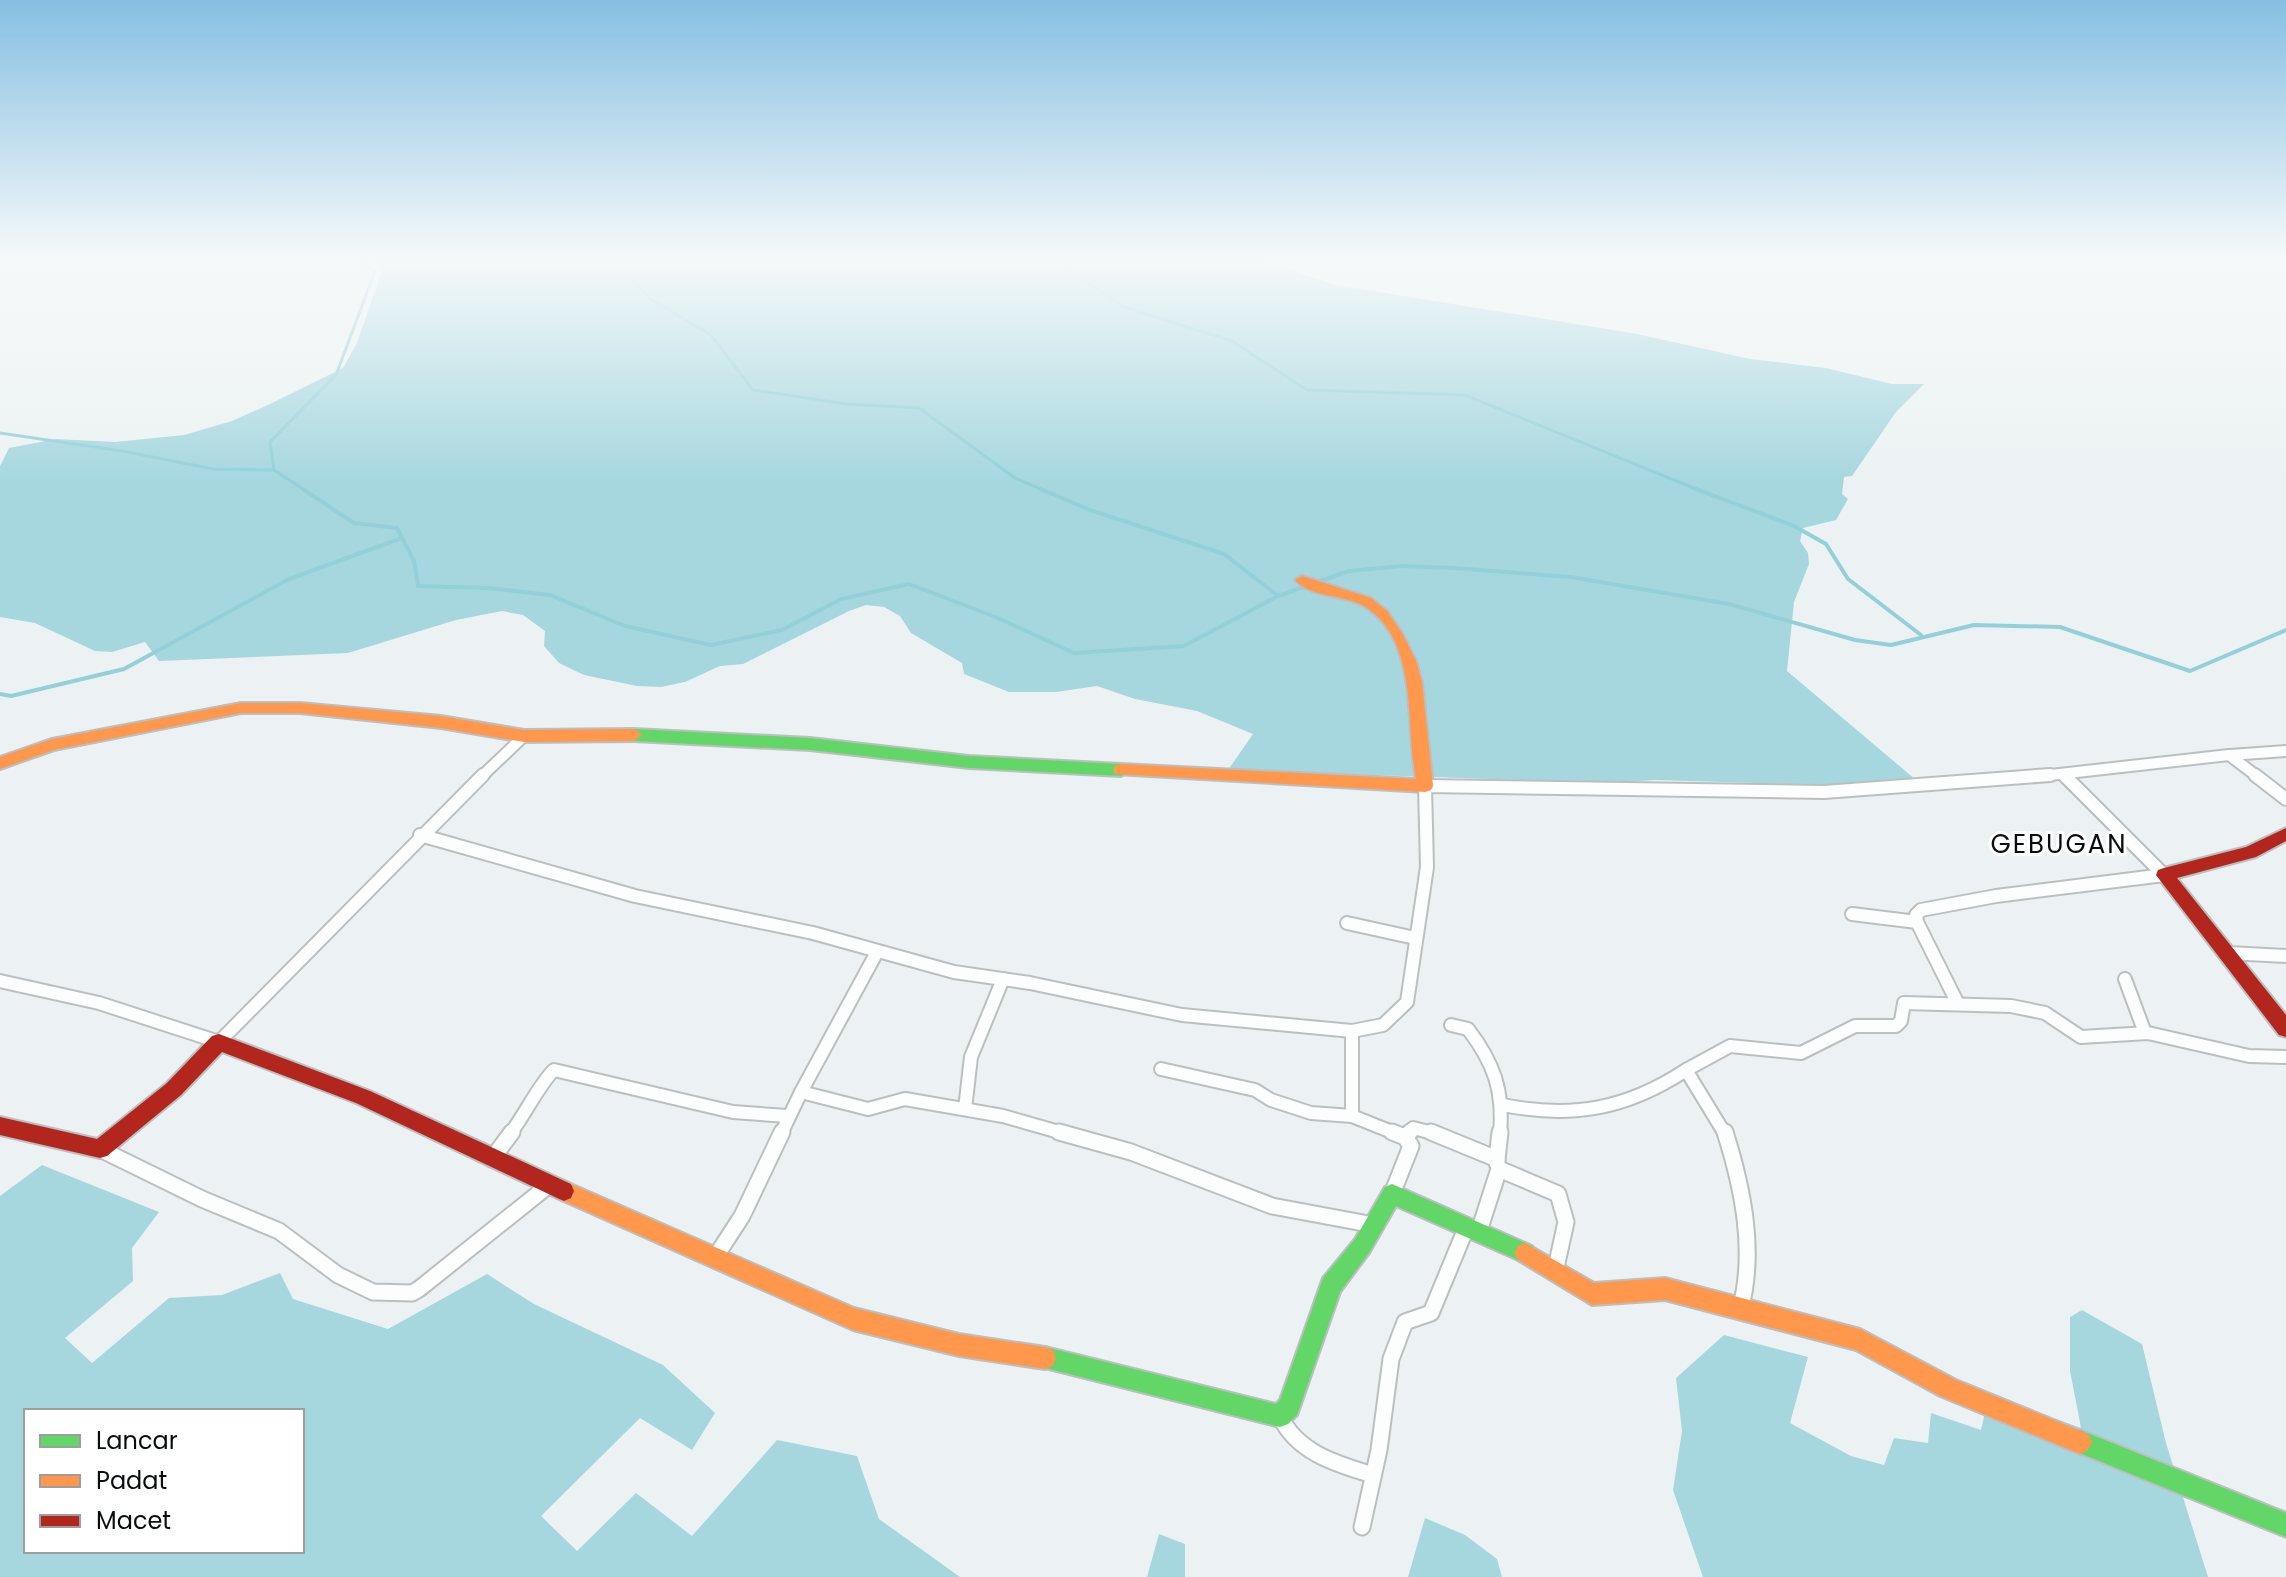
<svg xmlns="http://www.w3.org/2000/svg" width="2286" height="1577" viewBox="0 0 2286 1577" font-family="Poppins,sans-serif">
<rect width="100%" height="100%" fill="#ecf2f3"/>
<g fill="#a6d7df" fill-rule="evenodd">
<polygon points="370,260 1259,260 1336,285 1637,334 1750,359 1826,368 1892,384 1924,384 1896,412 1852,476 1844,477 1842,494 1848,499 1836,520 1803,528 1800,541 1808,553 1809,564 1794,602 1787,671 1916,780 1824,785 1655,780 1606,783 1228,770 1253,734 1197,711 1135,699 1097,686 1056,692 1009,692 964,674 962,663 911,633 900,616 884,607 866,605 849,611 743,664 720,666 685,682 661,687 637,686 584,675 559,663 544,646 545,631 523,615 502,611 456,620 348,653 159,661 145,642 112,652 95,651 35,623 0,617 0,466 9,448 56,439 115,442 184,435 232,421 270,404 343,368 357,343 380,276 382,268"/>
<path d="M42 1165 159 1212 132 1248 133 1281 65 1338 92 1363 169 1298 222 1295 280 1273 293 1299 388 1329 487 1274 534 1304 663 1365 715 1413 692 1450 640 1418 541 1516 577 1551 636 1493 692 1536 777 1440 857 1456 879 1519 960 1577H0V1196ZM26 1411H302V1551H26Z"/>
<polygon points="2082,1310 2142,1344 2166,1443 2208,1577 1703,1577 1673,1490 1682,1431 1676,1378 1724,1335 1808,1357 1790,1423 1851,1456 1884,1465 1894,1438 1928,1443 1931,1413 1981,1430 1989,1395 2081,1428 2070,1371 2070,1317"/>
<polygon points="1425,1518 1465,1535 1497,1559 1502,1577 1408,1577"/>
<polygon points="1159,1534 1185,1544 1185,1577 1147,1577"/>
</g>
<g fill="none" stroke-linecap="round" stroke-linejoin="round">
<g stroke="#93d0d9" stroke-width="3">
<polyline points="631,260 630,277 652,300 711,335 753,390 846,404 919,408 1015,478 1045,491"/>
<polyline points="1053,260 1124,307 1232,341 1307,390 1465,395 1701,491"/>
<polyline points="0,433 122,451 213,469 273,470"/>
<polyline points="306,491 274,470 270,442 336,375 375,271 360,260"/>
</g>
<g stroke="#93d0d9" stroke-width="4">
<polyline points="303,489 354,523 397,528 414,561 418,586 489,588 550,595 625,626 711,645 782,630 841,599 909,584 998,618 1074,653 1184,646 1278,596 1349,571 1401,566 1454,568 1571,577 1729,604 1855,640 1891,645 1974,625 2060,627 2190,671 2286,630"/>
<polyline points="1041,489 1090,510 1224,554 1278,596"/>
<polyline points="1696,489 1794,526 1826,544 1848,579 1921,635"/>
<polyline points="0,694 11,696 124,669 289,579 402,538"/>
</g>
<g stroke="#bbbfc0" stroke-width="14">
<g id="street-far2">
<polyline points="2230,755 2286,751"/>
<polyline points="2064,775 2066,777"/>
<polyline points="481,777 524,736"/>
<polyline points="2032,777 2229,755 2258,777"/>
</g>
</g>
<g stroke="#bbbfc0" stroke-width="16">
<g id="street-far1">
<polyline points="2064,775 2164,875"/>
<polyline points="2255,775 2286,799"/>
<polyline points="420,835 635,896 813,933 954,972 1030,983 1182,1015 1352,1031 1352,1116 1397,1134"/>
<polyline points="1852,914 1917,922"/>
<polyline points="1347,923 1415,938"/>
<polyline points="2228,953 2286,956"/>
<polyline points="2125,979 2145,1033"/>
<polyline points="0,981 99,1003 219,1042 483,775"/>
<polyline points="1957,1002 1917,922 1916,915 1921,910 1996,896 2164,875"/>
<path d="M1451 1025 1468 1029C1494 1063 1504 1091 1500 1134"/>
<polyline points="1352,1031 1383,1025 1407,1002 1427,867 1425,786 1824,792 2050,775"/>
<polyline points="1161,1069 1255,1090 1271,1100 1311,1113 1352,1116"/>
<polyline points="801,1092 877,952"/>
<path d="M1503 1105C1572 1119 1627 1109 1686 1070"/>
<polyline points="965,1109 971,1057 1003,979"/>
<path d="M510 1134C524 1116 540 1083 554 1070L733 1112 787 1116"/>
<polyline points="781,1134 801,1092 868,1109 905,1099 1003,1116 1066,1134"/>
<polyline points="1408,1134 1413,1128 1437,1134"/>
<polyline points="1725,1134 1686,1070 1730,1046 1801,1053 1855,1026 1896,1026 1901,1021 1904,1003 2011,1006 2045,1013 2081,1037 2148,1033 2249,1056 2286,1057"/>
</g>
</g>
<g stroke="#bbbfc0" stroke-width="19">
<g id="street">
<polyline points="1059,1132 1131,1152 1272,1206 1374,1225"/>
<polyline points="1392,1132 1405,1137 1411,1146 1392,1194"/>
<polyline points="1431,1132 1497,1159 1497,1163"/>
<path d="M1725 1132C1743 1189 1756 1252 1740 1310"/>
<polyline points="1405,1137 1410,1132"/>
<polyline points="100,1149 202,1199 279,1231 338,1275 373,1292 412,1293 419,1289 549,1185"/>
<polyline points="492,1159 512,1132"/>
<polyline points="1497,1159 1500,1132"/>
<polyline points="1479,1231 1499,1169 1558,1194 1566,1222 1555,1272"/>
<polyline points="716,1256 742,1216 782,1132"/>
<path d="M1280 1416C1297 1453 1337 1464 1373 1475"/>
<polyline points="1362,1527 1379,1450 1391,1359 1405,1322 1431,1313 1467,1226"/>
</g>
</g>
<g stroke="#bbbfc0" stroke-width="4">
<g id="fast">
<polygon points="634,729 810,738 969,756 1121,764 1129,770 1121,776 969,768 810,750 634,741 626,735"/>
<polygon points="1392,1184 1532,1246 1536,1253 1532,1260 1525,1263 1396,1206 1369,1253 1340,1292 1297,1415 1288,1424 1280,1427 1037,1366 1034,1358 1037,1350 1045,1347 1276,1404 1280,1400 1323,1278 1355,1239 1385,1187"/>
<polygon points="2080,1430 2286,1513 2286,1537 2072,1450 2068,1442 2072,1434"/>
</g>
</g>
<g stroke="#bbbfc0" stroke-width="4">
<g id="slow">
<path d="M1302 576 1371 598 1387 611 1402 633 1416 661 1422 682 1433 786 1431 790 1425 792 1115 774 1113 770 1115 766 1121 764 1416 779C1405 727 1420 640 1364 606 1343 594 1312 598 1295 580Z"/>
<polygon points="241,703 300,703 441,716 524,730 634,729 642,735 634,741 524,742 441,728 300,713 241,713 54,750 0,769 0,757 52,739"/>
<polygon points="564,1181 854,1308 959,1334 1045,1347 1053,1350 1056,1358 1053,1366 1045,1369 959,1356 853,1330 557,1198 554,1191 557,1184"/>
<polygon points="1525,1243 1594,1283 1665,1278 1860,1329 1956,1380 2088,1434 2092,1442 2088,1450 2080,1454 1940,1396 1856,1350 1665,1300 1592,1305 1518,1260 1514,1253 1518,1246"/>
</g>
</g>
<g stroke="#bbbfc0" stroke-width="4">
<g id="jam">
<polygon points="2286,828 2286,841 2256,857 2177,878 2286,1015 2286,1037 2279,1035 2156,875 2158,870 2164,868 2246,847"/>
<polygon points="219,1034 370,1091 571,1184 574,1191 571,1198 564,1201 557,1198 356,1103 222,1052 181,1095 107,1156 100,1158 0,1135 0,1117 97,1139 167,1083 212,1036"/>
</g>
</g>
<use href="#street-far2" stroke="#fcfdfd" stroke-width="10"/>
<use href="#street-far1" stroke="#fcfdfd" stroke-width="12"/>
<use href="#street" stroke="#fcfdfd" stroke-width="15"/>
<use href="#fast" fill="#63d668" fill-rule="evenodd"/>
<use href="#slow" fill="#ff974d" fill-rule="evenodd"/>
<use href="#jam" fill="#b3261e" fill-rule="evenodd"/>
</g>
<linearGradient id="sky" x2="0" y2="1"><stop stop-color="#86bfe2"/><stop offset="0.54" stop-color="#f6f9fa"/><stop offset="1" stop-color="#f6f9fa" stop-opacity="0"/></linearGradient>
<rect width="2286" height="481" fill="url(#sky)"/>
<g text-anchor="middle" stroke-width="6" stroke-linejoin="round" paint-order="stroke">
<g font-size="26" letter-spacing="2" fill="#0a0d0e" stroke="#fff">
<text x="2059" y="853">GEBUGAN</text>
</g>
</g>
<rect x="24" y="1409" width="280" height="144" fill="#ffffff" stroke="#9d9e9f" stroke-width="2"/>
<rect x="40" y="1435" width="40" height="12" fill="#63d668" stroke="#9d9e9f" stroke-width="2"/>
<text x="96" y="1449" font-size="24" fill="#0a0d0e">Lancar</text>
<rect x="40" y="1475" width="40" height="12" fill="#ff974d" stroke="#9d9e9f" stroke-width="2"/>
<text x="96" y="1489" font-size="24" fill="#0a0d0e">Padat</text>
<rect x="40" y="1515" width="40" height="12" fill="#b3261e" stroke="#9d9e9f" stroke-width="2"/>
<text x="96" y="1529" font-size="24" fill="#0a0d0e">Macet</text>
</svg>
